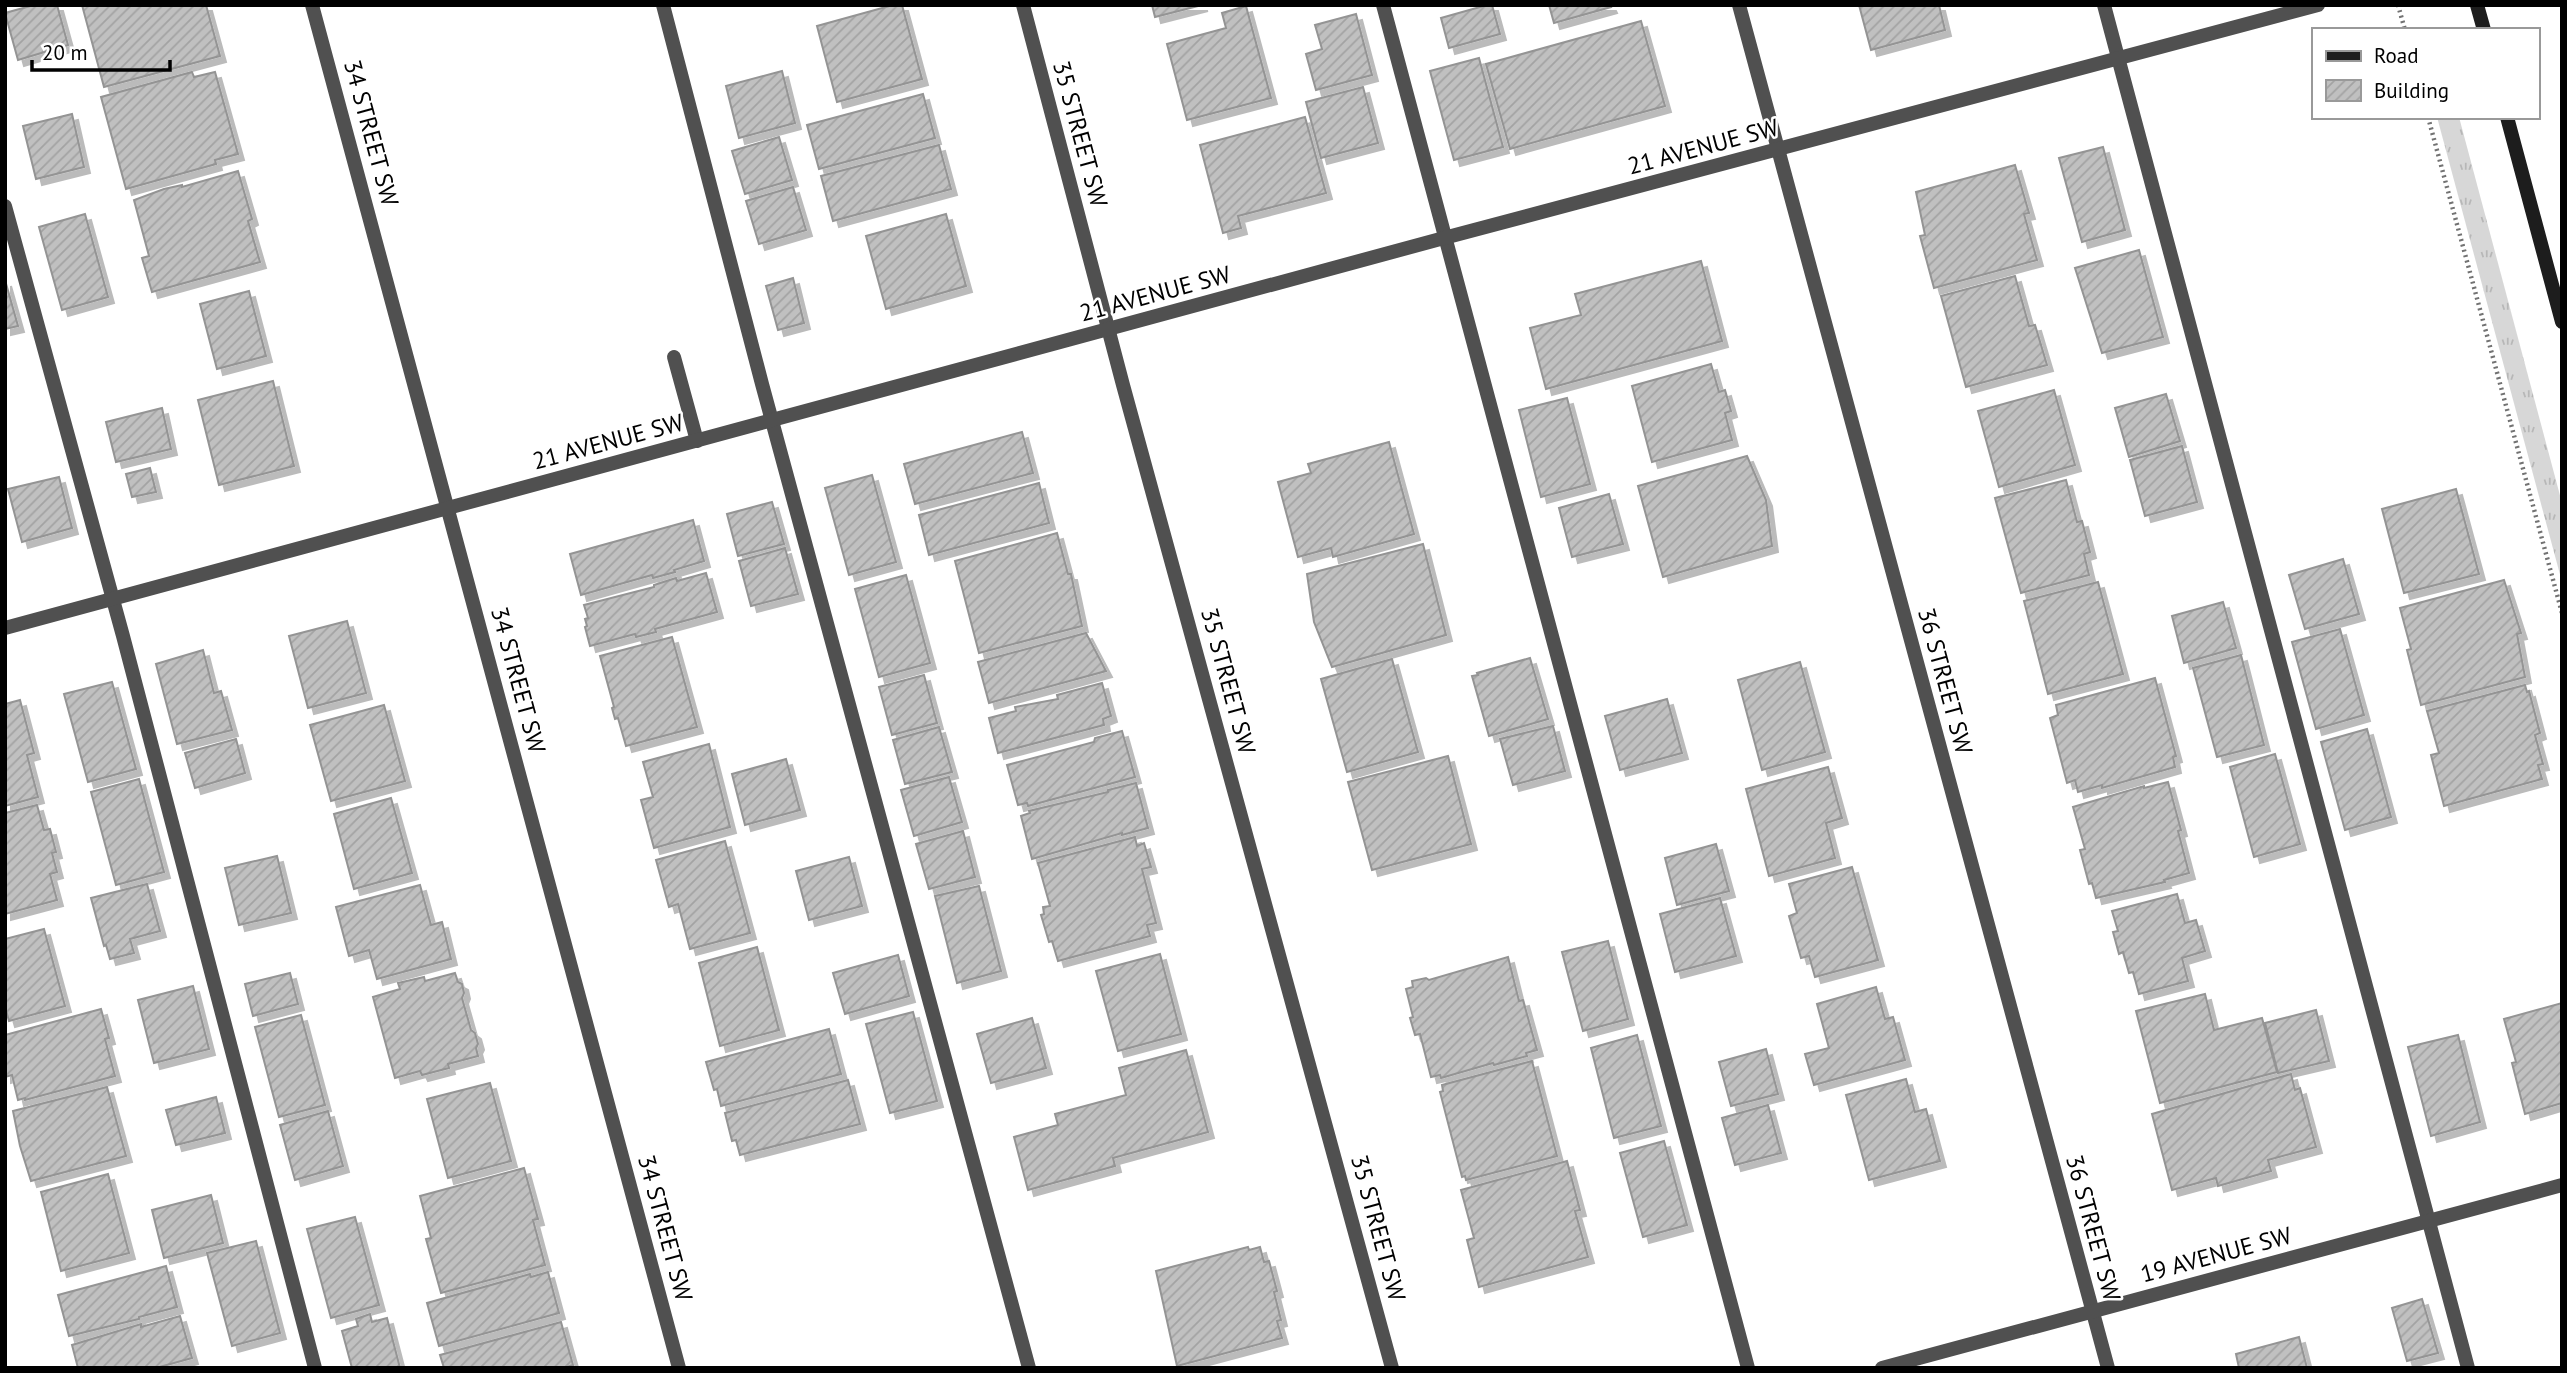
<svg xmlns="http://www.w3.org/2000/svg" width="2567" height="1373" viewBox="0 0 2567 1373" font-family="'PT Sans',sans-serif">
<defs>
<pattern id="grass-tufts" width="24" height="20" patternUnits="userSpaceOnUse" patternTransform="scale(1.75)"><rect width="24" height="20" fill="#d7d7d7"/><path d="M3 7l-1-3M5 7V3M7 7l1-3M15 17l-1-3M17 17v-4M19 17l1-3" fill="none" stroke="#b7b7b7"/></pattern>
<pattern id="building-hatch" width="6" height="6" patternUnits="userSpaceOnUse" patternTransform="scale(1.75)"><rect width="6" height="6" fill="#c0c0c0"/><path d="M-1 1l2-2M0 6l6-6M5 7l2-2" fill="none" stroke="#a3a3a3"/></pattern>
<filter id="shadow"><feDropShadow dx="6" dy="6" stdDeviation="0" flood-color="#0004"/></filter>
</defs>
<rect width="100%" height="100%" fill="#fff"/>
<polygon fill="url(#grass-tufts)" points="2437,117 2459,117 2562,503 2562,582"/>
<g fill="url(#building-hatch)" stroke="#949494" stroke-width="2" filter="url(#shadow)">
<polygon points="34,5 57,5 68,45 18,60 5,13"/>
<polygon points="82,5 206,5 220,56 104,87"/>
<polygon points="893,5 902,5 922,79 837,102 817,26"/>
<polygon points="1152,5 1202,5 1155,17"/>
<polygon points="1487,5 1492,5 1500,34 1449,48 1441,18"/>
<polygon points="1549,5 1610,5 1611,7 1554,23"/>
<polygon points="1859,5 1939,5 1945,30 1871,50"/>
<polygon points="1246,6 1271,98 1187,120 1167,44 1226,28 1222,13"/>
<polygon points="1356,14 1372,75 1316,90 1306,54 1322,49 1315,25"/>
<polygon points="1641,21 1665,106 1510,149 1486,64"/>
<polygon points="1479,58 1503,147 1454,160 1430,71"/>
<polygon points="782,71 795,123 739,138 726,86"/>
<polygon points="192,72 194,77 215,72 238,154 215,160 216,164 126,189 101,97"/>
<polygon points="1363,87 1378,143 1321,158 1306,102"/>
<polygon points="923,94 935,138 819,169 807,125"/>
<polygon points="72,114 84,167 36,179 23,126"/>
<polygon points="1305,117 1326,193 1238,216 1241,228 1223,233 1200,145"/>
<polygon points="779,137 792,180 745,194 732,151"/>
<polygon points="939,145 951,189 833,221 821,176"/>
<polygon points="2103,147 2125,230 2082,242 2059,158"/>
<polygon points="2015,165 2029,213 2024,214 2037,260 1934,288 1920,236 1925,235 1916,192"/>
<polygon points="238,171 252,219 248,221 260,262 152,292 142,258 149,256 134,200 164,189 182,185 182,187"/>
<polygon points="793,187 806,230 759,244 746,201"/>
<polygon points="85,214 108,297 62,310 39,227"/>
<polygon points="946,214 966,286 886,309 866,236"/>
<polygon points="2139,250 2163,337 2102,353 2075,268"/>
<polygon points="1701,261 1722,341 1546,389 1530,328 1581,315 1575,294"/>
<polygon points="2015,276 2029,326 2035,325 2047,365 1966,387 1941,296"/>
<polygon points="793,278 804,323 778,330 766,286"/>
<polygon points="5,280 18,326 5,329"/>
<polygon points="249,291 266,356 217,369 200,304"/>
<polygon points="1711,364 1719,392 1725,390 1731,411 1725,413 1732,440 1652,462 1632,386"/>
<polygon points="273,381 294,466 219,485 198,400"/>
<polygon points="2054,390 2075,465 1999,487 1978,411"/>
<polygon points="2166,394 2180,441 2129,457 2115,408"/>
<polygon points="1567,398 1590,484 1541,497 1519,410"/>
<polygon points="162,408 171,449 116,462 106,422"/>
<polygon points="1022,432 1033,473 915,504 904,464"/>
<polygon points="1389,442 1414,534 1333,557 1331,548 1298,557 1278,482 1311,473 1308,464"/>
<polygon points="2182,446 2197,502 2145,516 2130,460"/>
<polygon points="1747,456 1766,500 1772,546 1663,577 1638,486"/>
<polygon points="150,468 156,492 132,497 126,474"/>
<polygon points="872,475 896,562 849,575 825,488"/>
<polygon points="59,477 72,528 22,542 8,489"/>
<polygon points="2066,480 2077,522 2082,521 2090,552 2084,554 2089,575 2021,593 1995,498"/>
<polygon points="1039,483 1049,523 929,555 919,515"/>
<polygon points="2456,489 2479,574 2404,593 2382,509"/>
<polygon points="1609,494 1623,544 1572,557 1559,508"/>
<polygon points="772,502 784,544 738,556 727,514"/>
<polygon points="693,520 704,561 674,570 675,572 653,578 652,575 581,595 570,554"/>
<polygon points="1057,533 1068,574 1071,574 1082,626 979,653 955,561"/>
<polygon points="1423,544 1446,635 1332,667 1314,622 1307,574"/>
<polygon points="785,548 798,594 751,606 739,561"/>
<polygon points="2343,559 2359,614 2305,629 2289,575"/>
<polygon points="706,573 717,612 655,629 656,632 636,637 635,634 590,646 585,627 587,626 585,619 588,618 584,605 654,587 654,585 676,578 677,581"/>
<polygon points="906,575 930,663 879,677 855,589"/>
<polygon points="2504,580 2521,633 2517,634 2525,677 2421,705 2407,650 2411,649 2400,608"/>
<polygon points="2098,582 2123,674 2048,694 2024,601"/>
<polygon points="2223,602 2236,648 2184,663 2172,616"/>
<polygon points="347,621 366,693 308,708 289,636"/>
<polygon points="2340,629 2364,715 2316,729 2292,642"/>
<polygon points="1086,633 1106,671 989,703 978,662"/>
<polygon points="672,637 697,727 626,746 618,718 615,719 612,708 614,707 600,656"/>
<polygon points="203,650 214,693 221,691 232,730 177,744 156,664"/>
<polygon points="2241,655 2264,745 2217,757 2193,668"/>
<polygon points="1530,658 1548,719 1489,736 1472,676 1478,675 1477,673"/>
<polygon points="1392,659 1418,752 1347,772 1321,679"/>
<polygon points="1800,662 1825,752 1762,770 1738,680"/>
<polygon points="924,675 937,723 892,735 879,687"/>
<polygon points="2155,678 2176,756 2173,757 2175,767 2102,788 2102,785 2078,792 2075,780 2067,783 2050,718 2058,715 2056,705"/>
<polygon points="112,682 136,769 88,782 64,694"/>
<polygon points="1102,683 1111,716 1103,719 1104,725 998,753 989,718 1016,711 1015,707 1058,699 1057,695"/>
<polygon points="2525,685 2527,692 2529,691 2540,733 2535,735 2543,764 2538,765 2542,779 2444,806 2431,755 2439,753 2427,711"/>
<polygon points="1667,699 1682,753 1620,770 1605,716"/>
<polygon points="20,700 34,753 27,755 38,797 5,806 5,704"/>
<polygon points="384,705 405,781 331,801 310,725"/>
<polygon points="1553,726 1565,771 1513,785 1500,739"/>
<polygon points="939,727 952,772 905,784 893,740"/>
<polygon points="2367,729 2391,817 2345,830 2321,742"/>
<polygon points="1122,731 1135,777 1028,806 1027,803 1018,805 1007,765 1094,742 1095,738"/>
<polygon points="236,739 245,773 195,788 185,753"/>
<polygon points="709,744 730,827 654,848 641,800 653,797 643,762"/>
<polygon points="2275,754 2300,844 2254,857 2230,767"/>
<polygon points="1448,756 1471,844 1372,870 1348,782"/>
<polygon points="786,759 800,810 745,825 732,774"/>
<polygon points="1828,767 1842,818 1826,823 1835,858 1769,876 1746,789"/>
<polygon points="949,777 962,822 914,836 901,790"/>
<polygon points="139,779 164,872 116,885 91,792"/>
<polygon points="2168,782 2181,830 2178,831 2189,873 2164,880 2165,882 2096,898 2092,883 2089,884 2080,850 2085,849 2073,807 2144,786 2144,788"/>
<polygon points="1136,783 1148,828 1122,835 1122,833 1032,859 1021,816 1030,813 1029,811 1108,792 1108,790"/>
<polygon points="391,798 412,873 354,889 334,814"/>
<polygon points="37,805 44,830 50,829 56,852 52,853 57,872 50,874 57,900 5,914 5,813"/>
<polygon points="963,831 975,877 929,889 916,844"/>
<polygon points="1135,837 1137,846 1144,843 1151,867 1142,869 1156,923 1147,925 1150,936 1058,961 1052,941 1049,942 1041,915 1044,914 1043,907 1050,906 1038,863"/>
<polygon points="725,841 750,933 690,949 678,904 669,907 656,860"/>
<polygon points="1716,844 1729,891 1677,905 1665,858"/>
<polygon points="277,856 291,913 239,925 225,868"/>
<polygon points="849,857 862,906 809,920 796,871"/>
<polygon points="1852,867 1878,960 1815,977 1809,956 1801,958 1789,916 1797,913 1789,884"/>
<polygon points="147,884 160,931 130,939 134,953 110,959 106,945 104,946 91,898"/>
<polygon points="420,885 431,925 442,922 451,959 377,979 369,950 349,956 336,907"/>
<polygon points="979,886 1001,971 957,983 935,896"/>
<polygon points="2177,894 2185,923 2196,920 2205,951 2182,958 2188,981 2139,994 2133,972 2129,973 2123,952 2119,954 2113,932 2118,931 2112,911"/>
<polygon points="1720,898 1736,956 1675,972 1660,914"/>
<polygon points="44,929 65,1006 9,1021 5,1007 5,939"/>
<polygon points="1608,941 1628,1019 1583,1031 1562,952"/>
<polygon points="757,947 779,1030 720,1046 699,963"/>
<polygon points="1160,954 1181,1034 1118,1051 1096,971"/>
<polygon points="898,955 909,996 845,1014 833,973"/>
<polygon points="1508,957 1519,1001 1523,1000 1537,1050 1526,1053 1527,1056 1494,1065 1493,1063 1441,1078 1440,1075 1431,1077 1420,1034 1415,1035 1410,1018 1413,1017 1406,989 1413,987 1412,981 1426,978 1429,980"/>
<polygon points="290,973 298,1004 253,1016 245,984"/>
<polygon points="455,973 458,982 462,984 464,993 462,998 471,1030 475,1033 478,1044 476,1048 478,1056 448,1064 449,1068 422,1075 420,1071 395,1078 373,997 400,989 398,983 424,977 425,981"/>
<polygon points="193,986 209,1049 154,1063 138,1000"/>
<polygon points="1876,987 1885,1019 1893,1017 1905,1060 1814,1085 1805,1054 1829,1048 1817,1004"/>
<polygon points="2205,994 2214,1030 2262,1018 2277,1072 2160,1103 2136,1011"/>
<polygon points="2562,1003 2562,1103 2525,1114 2512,1063 2516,1062 2504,1019"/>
<polygon points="101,1009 109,1038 105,1039 115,1076 25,1100 25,1098 18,1100 12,1075 5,1077 5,1035"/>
<polygon points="2316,1010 2329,1061 2278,1073 2265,1023"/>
<polygon points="913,1012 937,1101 890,1113 866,1024"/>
<polygon points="301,1015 325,1105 279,1117 255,1027"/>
<polygon points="1032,1018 1046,1068 991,1083 977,1034"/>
<polygon points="829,1029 841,1074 721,1106 717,1089 714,1090 706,1062"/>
<polygon points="1637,1035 1661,1126 1614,1138 1591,1048"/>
<polygon points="2458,1035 2480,1122 2431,1136 2408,1047"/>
<polygon points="1766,1049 1778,1094 1731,1106 1719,1062"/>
<polygon points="1186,1050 1208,1132 1113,1158 1115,1166 1028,1190 1014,1137 1058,1125 1055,1114 1126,1095 1119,1068"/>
<polygon points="1532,1061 1557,1156 1466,1180 1465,1176 1462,1177 1440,1092 1443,1091 1442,1085"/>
<polygon points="2291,1074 2295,1090 2300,1088 2316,1147 2268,1160 2271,1171 2218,1186 2216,1178 2172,1190 2152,1114"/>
<polygon points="1906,1079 1915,1112 1926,1109 1940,1161 1869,1180 1846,1095"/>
<polygon points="848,1080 860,1124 740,1155 736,1140 732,1141 725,1113"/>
<polygon points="490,1083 511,1161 448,1178 427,1099"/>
<polygon points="107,1087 126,1156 31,1181 20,1146 13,1111"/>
<polygon points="216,1097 225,1133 176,1145 166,1110"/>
<polygon points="1768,1105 1781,1153 1735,1165 1722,1118"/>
<polygon points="328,1111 343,1166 295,1180 280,1125"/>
<polygon points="1664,1141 1687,1225 1643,1237 1620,1153"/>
<polygon points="1567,1161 1580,1210 1575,1211 1588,1257 1479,1287 1467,1240 1474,1238 1461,1190"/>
<polygon points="524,1168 538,1219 533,1220 545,1265 441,1293 426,1239 431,1238 420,1196"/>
<polygon points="108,1174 129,1253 61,1271 41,1192"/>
<polygon points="211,1195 223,1243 164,1258 152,1210"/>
<polygon points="355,1217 379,1305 331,1318 307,1229"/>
<polygon points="256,1241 280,1333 232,1346 207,1253"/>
<polygon points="1248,1247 1249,1250 1260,1247 1264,1262 1269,1261 1277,1291 1274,1292 1281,1320 1277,1321 1282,1338 1177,1366 1156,1271"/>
<polygon points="166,1266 177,1307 139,1317 139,1319 69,1336 58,1295"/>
<polygon points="548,1272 559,1313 439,1346 427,1303 530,1274 531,1277"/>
<polygon points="2422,1299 2438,1353 2407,1361 2392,1308"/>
<polygon points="370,1314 372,1322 387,1318 400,1368 352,1368 342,1331 358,1326 356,1319"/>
<polygon points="180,1316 192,1358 156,1368 78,1368 72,1345 141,1324 141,1327"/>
<polygon points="561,1322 573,1365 564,1368 444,1368 440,1355"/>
<polygon points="2299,1337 2307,1368 2239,1368 2236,1354"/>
</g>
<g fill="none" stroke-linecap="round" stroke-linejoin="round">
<g stroke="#727272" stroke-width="4.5" stroke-dasharray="2 3.5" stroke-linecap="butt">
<polyline points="2398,5 2405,30"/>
<polyline points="2428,117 2562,613"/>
</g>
<g stroke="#505050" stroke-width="14">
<polyline points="663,5 762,384 1029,1368"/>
<polyline points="1383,5 1748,1368"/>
<polyline points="2104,5 2468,1368"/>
<polyline points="5,206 123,636 315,1368"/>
<polyline points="674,357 697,441"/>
</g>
<g stroke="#505050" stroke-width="14">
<polyline points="312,5 679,1368"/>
<polyline points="1023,5 1123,385 1392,1368"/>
<polyline points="1739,5 2108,1368"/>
<polyline points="5,628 1444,238 2318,5"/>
<polyline points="1882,1368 2562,1185"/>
</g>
<g stroke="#1d1d1d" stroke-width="14">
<polyline points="2477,5 2484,30"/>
<polyline points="2507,117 2562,322"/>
</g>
</g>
<g text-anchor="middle" stroke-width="5" stroke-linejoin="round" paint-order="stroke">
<g font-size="24" fill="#000" stroke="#fff">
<text transform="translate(371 133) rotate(75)" y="8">34 STREET SW</text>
<text transform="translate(1080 134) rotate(75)" y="8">35 STREET SW</text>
<text transform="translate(1703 147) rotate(-15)" y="8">21 AVENUE SW</text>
<text transform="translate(1155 294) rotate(-15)" y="8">21 AVENUE SW</text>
<text transform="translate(608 442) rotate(-15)" y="8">21 AVENUE SW</text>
<text transform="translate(518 680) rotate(75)" y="8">34 STREET SW</text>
<text transform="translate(1228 681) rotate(75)" y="8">35 STREET SW</text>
<text transform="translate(1945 681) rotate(75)" y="8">36 STREET SW</text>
<text transform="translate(665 1228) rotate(75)" y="8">34 STREET SW</text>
<text transform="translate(1378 1228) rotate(75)" y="8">35 STREET SW</text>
<text transform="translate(2093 1228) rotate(75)" y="8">36 STREET SW</text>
<text transform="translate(2216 1255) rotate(-15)" y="8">19 AVENUE SW</text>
</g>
</g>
<rect width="2567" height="1373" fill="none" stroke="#000000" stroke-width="14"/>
<rect x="2312" y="28" width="228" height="91" fill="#ffffff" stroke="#999999" stroke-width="2"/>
<rect x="2326" y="51" width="35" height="10" fill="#1d1d1d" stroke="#999999" stroke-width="2"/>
<text x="2374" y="63" font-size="21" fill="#000000">Road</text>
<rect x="2326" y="80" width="35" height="21" fill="url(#building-hatch)" stroke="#999999" stroke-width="2"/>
<text x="2374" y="98" font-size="21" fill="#000000">Building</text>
<path d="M32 60v10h138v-10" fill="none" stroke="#000000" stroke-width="3.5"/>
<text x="42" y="60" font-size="21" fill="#000000" stroke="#ffffff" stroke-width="5" paint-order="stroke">20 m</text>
</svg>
